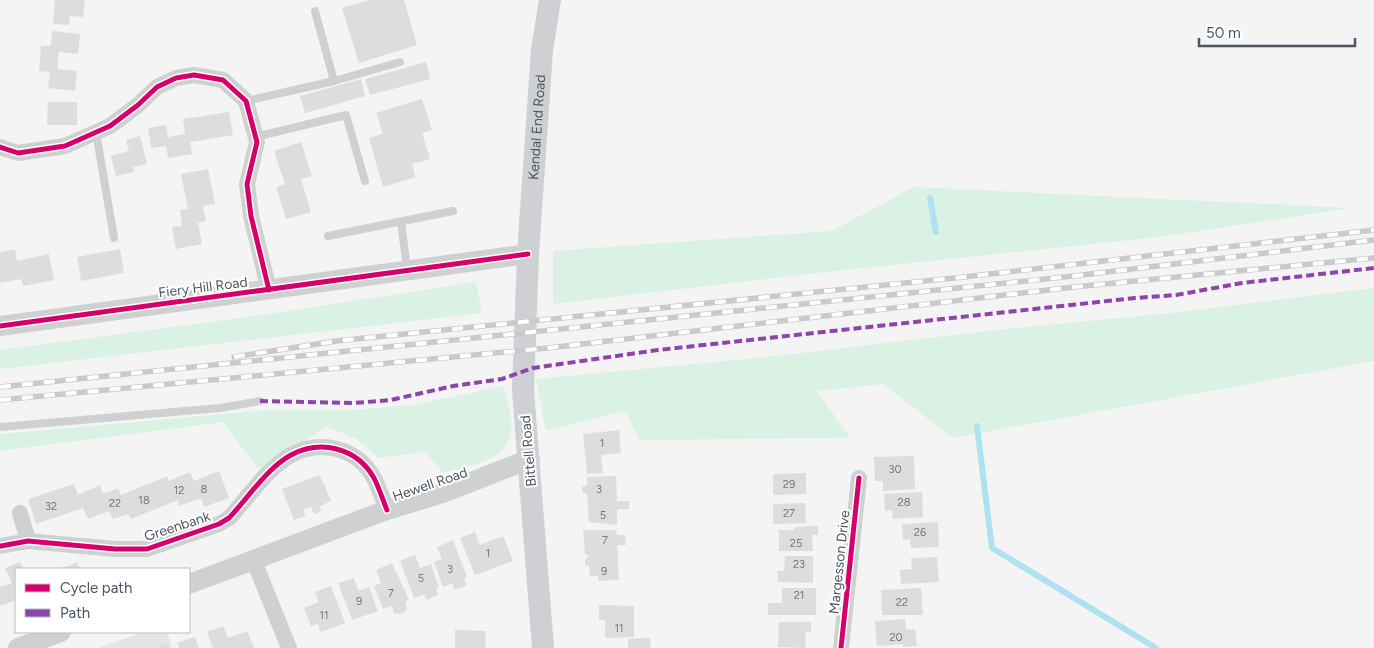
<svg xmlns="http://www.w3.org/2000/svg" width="1374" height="648" viewBox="0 0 1374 648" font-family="Figtree,sans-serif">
<rect width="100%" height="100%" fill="#f4f4f4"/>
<polygon fill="#e6e5e6" points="144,632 167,632 172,648 98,648"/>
<g fill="#d9f2e3">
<polygon points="914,187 1351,208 1159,237 835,271 553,304 553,251 832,231"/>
<polygon points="476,282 482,313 0,369 0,350 255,316"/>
<polygon points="1374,288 1374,361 953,438 883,384 817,391 850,438 639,440 626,411 546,431 536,379 767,357 996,330 1171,313"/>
<path d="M504 386C506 399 513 418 511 431 508 461 466 467 443 473L425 452 378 458 357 439 327 427 258 469 223 422 0 451V434L269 410H354L413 405Z"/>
</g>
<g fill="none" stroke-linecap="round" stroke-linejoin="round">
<g stroke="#aee2f0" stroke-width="6">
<polyline points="930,198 936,232"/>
<polyline points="977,426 992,548 1156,648"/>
</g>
</g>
<g fill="#ddddde">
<polygon points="55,0 85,0 83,17 70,16 69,25 53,24"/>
<polygon points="369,0 404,0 417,45 359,63 342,8"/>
<polygon points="52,31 80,34 78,54 59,52 58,60 58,69 77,71 75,91 48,88 50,72 39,71 41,46 51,46"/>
<polygon points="426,62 430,79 370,95 365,79"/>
<polygon points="361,79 365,96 305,113 300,96"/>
<polygon points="422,99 432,130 422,133 430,159 412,164 415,177 383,187 369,138 383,134 376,113"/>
<polygon points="48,102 77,102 77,125 47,125"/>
<polygon points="229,112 233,135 190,142 192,154 168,158 166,146 151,148 148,128 166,125 168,137 185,134 183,119"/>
<polygon points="140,136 147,164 133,167 134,172 116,176 111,156 129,151 126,140"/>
<polygon points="301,142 312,176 301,179 311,212 286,219 276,187 285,184 274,151"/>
<polygon points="208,169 215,204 203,206 206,221 198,223 202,244 176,249 172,227 182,226 180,210 188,209 181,174"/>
<polygon points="15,249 17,261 49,254 54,280 23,286 21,279 0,283 0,252"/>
<polygon points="120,249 124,273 81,281 77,257"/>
<polygon points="619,430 621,453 601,455 603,473 587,474 583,434"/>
<polygon points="914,456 915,489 883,491 883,481 875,481 874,457"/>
<polygon points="219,471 229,498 204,507 201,498 179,506 178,500 131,519 128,514 113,519 109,511 88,519 83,508 36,524 28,499 74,484 78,495 100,485 103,494 118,488 121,495 167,476 169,481 190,472 194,481"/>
<polygon points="806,473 806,494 773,495 773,474"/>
<polygon points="320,475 331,501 320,506 321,511 314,514 311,507 303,510 306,516 294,520 282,489"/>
<polygon points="616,476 617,501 629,501 629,509 617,509 617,525 589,522 587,494 582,492 582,487 587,485 587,477"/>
<polygon points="922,492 923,517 893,519 892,510 885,511 884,494"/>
<polygon points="805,503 806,523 773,524 773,504"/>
<polygon points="938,522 939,547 911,548 910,539 903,540 902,524"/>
<polygon points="818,526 818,535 812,535 813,551 779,551 779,530 794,530 794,527"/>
<polygon points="583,530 616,530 617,535 625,535 626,545 617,545 619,580 598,581 598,576 590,576 589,566 585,565 585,560 589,556 585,554"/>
<polygon points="475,532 480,545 503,536 513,561 475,575 460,538"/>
<polygon points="453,540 467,577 464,578 467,585 455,590 452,583 443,587 434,562 442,559 437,547"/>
<polygon points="415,555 420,568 431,564 439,588 436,589 438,595 427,600 424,594 414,598 400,561"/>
<polygon points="785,556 813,556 813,583 778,582 777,571 784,571"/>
<polygon points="937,557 939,582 901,584 900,570 912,569 911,558"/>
<polygon points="20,562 23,569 16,569 16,600 0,606 0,587 12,583 5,568"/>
<polygon points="77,562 80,569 59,569 66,567"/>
<polygon points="392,563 409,600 405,601 407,608 405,612 399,614 394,613 392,606 383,609 374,586 381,583 376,570"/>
<polygon points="354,578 358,591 369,587 378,611 352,620 338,583"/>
<polygon points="331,586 345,623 321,632 318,624 311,626 304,608 319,602 315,592"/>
<polygon points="782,588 816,588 816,615 768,615 768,603 782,603"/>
<polygon points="921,588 923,615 882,615 881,590"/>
<polygon points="599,605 634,606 634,637 605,638 605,620 599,620"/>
<polygon points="905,619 906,630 915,629 917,646 903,647 903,644 877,646 875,621"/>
<polygon points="779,622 811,622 811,632 806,631 805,648 778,647"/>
<polygon points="223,626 228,638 247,631 254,648 213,648 207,632"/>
<polygon points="455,630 486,631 485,648 455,648"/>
<polygon points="195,637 199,648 179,648 177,643"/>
<polygon points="650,638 651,648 628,648 628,639"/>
<polygon points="167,644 169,648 156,648"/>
</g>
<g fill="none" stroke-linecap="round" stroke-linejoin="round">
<g stroke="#ced0d2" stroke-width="8">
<polyline points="315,11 334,81"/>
<polyline points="246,101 334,81 400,62"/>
<polyline points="96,132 114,238"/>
<polyline points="255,137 346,115 365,181"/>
<polyline points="401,222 407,269"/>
<polyline points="328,236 453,211"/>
<polyline points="0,427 220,408 260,401"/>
</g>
<g stroke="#ced0d2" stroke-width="16">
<polyline points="0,147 18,153 65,146 110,126 138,105 157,87 176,78 194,75 223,80 246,101 257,142 247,184 251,216 269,290"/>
<polyline points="20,513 28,541"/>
<path d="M1 546 28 541 115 549H147L219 524 229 518C248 498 267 468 291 455 321 439 357 448 374 478 379 488 383 500 387 510"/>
<polyline points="254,561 289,648"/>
<polyline points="841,648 859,478"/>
</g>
<g stroke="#ced0d2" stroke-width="20">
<polyline points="0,326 528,254"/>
<polyline points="189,584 387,510 443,493 530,459"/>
<polyline points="18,648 61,632"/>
</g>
<path stroke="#ced0d4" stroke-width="22" id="s1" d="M543 648 523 390 528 254 542 50 550 0"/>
<g stroke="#c9cacc" stroke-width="5.5">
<g id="rail">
<polyline points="234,357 336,341 964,277 1374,230"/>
<polyline points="0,387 1074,276 1374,240"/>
<polyline points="0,400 548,348 1074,287 1374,258"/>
</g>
</g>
<use href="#rail" stroke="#fff" stroke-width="4" stroke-dasharray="11" stroke-linecap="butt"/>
<polyline stroke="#8e44ad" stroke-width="4" stroke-dasharray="8 4" stroke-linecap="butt" points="260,401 354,403 391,400 453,386 502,379 533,368 658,350 1135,298 1176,295 1242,283 1374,268"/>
<g stroke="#fff" stroke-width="8">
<g id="cycleway">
<polyline points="0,147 18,153 65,146 110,126 138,105 157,87 176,78 194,75 223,80 246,101 257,142 247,184 251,216 269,290"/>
<polyline points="0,326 528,254"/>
<path d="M1 546 28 541 115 549H147L219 524 229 518C248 498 267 468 291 455 321 439 357 448 374 478 379 488 383 500 387 510"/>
<polyline points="841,648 859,478"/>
</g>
</g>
<use href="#cycleway" stroke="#d6006c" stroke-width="5"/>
</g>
<g text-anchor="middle" stroke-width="4" stroke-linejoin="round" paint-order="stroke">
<g font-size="11" fill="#707881">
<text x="602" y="447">1</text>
<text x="895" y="473">30</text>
<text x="789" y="488">29</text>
<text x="204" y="493">8</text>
<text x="599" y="493">3</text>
<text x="179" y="494">12</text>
<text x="144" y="504">18</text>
<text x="904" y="506">28</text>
<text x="115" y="507">22</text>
<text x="51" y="510">32</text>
<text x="789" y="517">27</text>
<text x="603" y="519">5</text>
<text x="920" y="536">26</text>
<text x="605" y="544">7</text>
<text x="796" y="547">25</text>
<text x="488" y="557">1</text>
<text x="799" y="568">23</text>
<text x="450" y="573">3</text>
<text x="604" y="575">9</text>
<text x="421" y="582">5</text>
<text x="391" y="597">7</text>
<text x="799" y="599">21</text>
<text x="359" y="605">9</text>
<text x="902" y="606">22</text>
<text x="324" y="619">11</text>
<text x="619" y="632">11</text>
<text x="896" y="641">20</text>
</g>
<g font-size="14" fill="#4a5661" stroke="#fff">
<text dy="5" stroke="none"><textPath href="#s1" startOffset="522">Kendal End Road</textPath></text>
<text transform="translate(203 287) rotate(-7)" y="5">Fiery Hill Road</text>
<text transform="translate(528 451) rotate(-95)" y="5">Bittell Road</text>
<text transform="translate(430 484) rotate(-19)" y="5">Hewell Road</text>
<text transform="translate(177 526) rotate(-18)" y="5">Greenbank</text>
<text transform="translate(839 562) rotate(-84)" y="5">Margesson Drive</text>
</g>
</g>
<rect x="15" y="568" width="175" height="65" fill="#ffffff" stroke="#b7bbc0"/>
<rect x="25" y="584" width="25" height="8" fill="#d6006c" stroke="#b7bbc0"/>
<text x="60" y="593" font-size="15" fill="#4a5661">Cycle path</text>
<rect x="25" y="609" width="25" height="8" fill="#8e44ad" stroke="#b7bbc0"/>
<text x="60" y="618" font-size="15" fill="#4a5661">Path</text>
<path d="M1199 38v8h156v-8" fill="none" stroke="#4a5661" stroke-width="2.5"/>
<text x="1206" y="38" font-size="15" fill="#4a5661" stroke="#ffffff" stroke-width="4" paint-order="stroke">50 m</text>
</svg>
